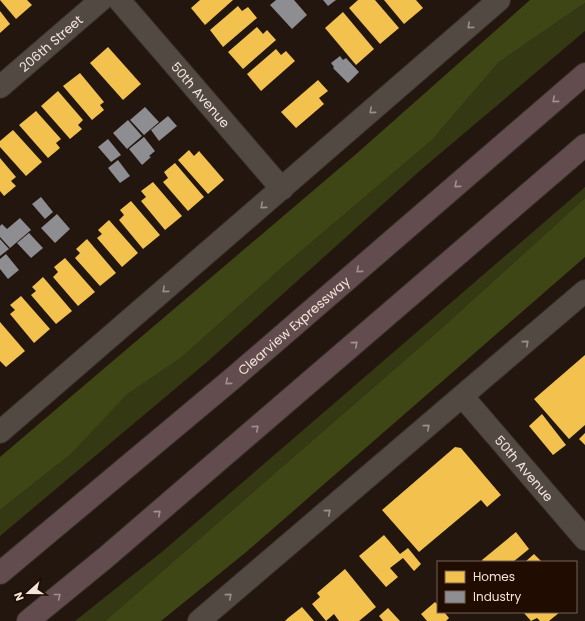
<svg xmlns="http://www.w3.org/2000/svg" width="585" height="621" viewBox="0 0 585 621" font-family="Poppins,sans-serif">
<rect width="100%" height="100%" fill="#22160e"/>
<g fill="#353913">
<polygon points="585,3 585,31 423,168 207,362 0,536 0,510 71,454 127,393 182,357 286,264 432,140 499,62"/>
<polygon points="585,187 585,198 444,326 105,621 75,621 163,551"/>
</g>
<g fill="#3f4615">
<polygon points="530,0 585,0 585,3 499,62 432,140 286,264 182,357 127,394 71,454 0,510 0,457 355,155"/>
<polygon points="585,198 585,257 245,553 161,621 105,621 444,326"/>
</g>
<g fill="#f2c14e">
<polygon points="0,0 27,0 32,5 16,19"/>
<polygon points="200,0 233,0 205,25 191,8"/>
<polygon points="358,0 375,0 399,28 380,44 349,8"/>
<polygon points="384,0 416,0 423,8 404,24"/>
<polygon points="238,6 242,11 248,7 257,18 223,47 210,30"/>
<polygon points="0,11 10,24 0,33"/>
<polygon points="343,12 374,49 356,65 325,28"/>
<polygon points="257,27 263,34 267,30 276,40 243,69 228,52"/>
<polygon points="108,47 141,84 123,100 90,63"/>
<polygon points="276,49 281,55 286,51 295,61 261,91 247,74"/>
<polygon points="80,73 104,102 100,105 104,110 92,120 63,86"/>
<polygon points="318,80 328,91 319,98 324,104 296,128 281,112"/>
<polygon points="58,91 83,120 78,125 82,129 70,139 41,106"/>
<polygon points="36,111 61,139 56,143 60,148 48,158 19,125"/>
<polygon points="13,130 42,162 26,176 0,147 0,141"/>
<polygon points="189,150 194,156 199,151 224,180 208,194 178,160"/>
<polygon points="0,158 16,177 11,181 16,186 4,196 0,191"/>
<polygon points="175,163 204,197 188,211 163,182 168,178 164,172"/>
<polygon points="153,182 182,216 165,230 141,201 146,197 141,191"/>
<polygon points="131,201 160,235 143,249 119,220 124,215 120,210"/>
<polygon points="109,220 138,253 122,267 97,238 102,234 98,230"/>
<polygon points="87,239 116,273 100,286 75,258 80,253 76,249"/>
<polygon points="65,258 95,292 78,306 53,277 58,272 54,267"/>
<polygon points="43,277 72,311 56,324 31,295 36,291 32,287"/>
<polygon points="21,296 50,329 34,343 10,314 15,310 10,305"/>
<polygon points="0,322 25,351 6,367 0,361"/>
<polygon points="585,355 585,425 569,439 534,399"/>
<polygon points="542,414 566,445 553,455 529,426"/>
<polygon points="585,433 585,445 579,439"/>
<polygon points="455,447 461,448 501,495 487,507 481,500 419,552 382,510"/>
<polygon points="516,532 529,549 513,562 483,562 482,560"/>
<polygon points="384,535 400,554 408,548 421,564 414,571 403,558 390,568 398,577 386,587 359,556"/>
<polygon points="534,554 542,562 525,562"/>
<polygon points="345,569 376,607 359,621 339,621 334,614 326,621 312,604 320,597 317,593"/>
<polygon points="435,602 438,605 438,612 444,612 449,618 446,621 427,621 421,614"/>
<polygon points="302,607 314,621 285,621 288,618"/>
<polygon points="388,608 400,621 383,621 379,616"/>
<polygon points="526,612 560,612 549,621 540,621 537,618 531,621 524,613"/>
</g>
<g fill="#8d8d92">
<polygon points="276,0 294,0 307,15 292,29 270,5"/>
<polygon points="323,0 336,0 328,6"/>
<polygon points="340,56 343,60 346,58 359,72 348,83 333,68 334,67 331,63"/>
<polygon points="145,107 159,122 144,135 130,120"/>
<polygon points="168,116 177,126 159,141 151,130"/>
<polygon points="128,120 142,136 127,149 113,133"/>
<polygon points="144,137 155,151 149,156 151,157 142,165 129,149"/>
<polygon points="108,139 121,155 111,162 98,147"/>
<polygon points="118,160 130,176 120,183 108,168"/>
<polygon points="41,197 53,212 45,219 32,204"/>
<polygon points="57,214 70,229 55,243 41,228"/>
<polygon points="20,218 31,230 10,248 0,237 0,226 2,224 7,229"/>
<polygon points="29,233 43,248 31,258 17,243"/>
<polygon points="0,239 9,249 0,256"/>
<polygon points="6,254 19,270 8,279 0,269 0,259"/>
</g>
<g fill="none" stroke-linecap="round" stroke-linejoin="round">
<g stroke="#39302b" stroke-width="24">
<g id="minor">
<path id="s1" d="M119 0 282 189"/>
<path id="s2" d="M0 87 101 0"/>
<path id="s3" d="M463 397 585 539"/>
</g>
</g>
<g stroke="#39302b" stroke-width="24">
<g id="tertiary">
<polyline points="0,432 499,0"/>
<polyline points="199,621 585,291"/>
</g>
</g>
<g stroke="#39302b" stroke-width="24">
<g id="motorway">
<path id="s4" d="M0 573 232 379 585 74"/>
<polyline points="28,621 105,558 585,145"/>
</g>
</g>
<use href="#minor" stroke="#534943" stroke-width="22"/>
<use href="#tertiary" stroke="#534943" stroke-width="22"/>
<use href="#motorway" stroke="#624c4d" stroke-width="22"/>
</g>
<defs><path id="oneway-chevron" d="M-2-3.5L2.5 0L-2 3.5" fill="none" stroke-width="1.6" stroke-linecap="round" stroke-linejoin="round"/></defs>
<g stroke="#9b8f87">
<use href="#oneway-chevron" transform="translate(470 26) rotate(139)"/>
<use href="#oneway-chevron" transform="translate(372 111) rotate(139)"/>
<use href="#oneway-chevron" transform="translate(263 206) rotate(139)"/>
<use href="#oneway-chevron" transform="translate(165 290) rotate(139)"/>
<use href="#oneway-chevron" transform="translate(526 343) rotate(-41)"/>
<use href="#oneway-chevron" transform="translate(427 427) rotate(-40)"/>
<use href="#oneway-chevron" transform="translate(328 512) rotate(-40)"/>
<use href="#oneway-chevron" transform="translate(229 596) rotate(-40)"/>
</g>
<g stroke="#a3908c">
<use href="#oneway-chevron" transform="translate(555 100) rotate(139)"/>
<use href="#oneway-chevron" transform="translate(457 185) rotate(139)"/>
<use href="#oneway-chevron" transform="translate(359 270) rotate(139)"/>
<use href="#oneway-chevron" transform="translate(355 344) rotate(-41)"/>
<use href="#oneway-chevron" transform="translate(228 382) rotate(140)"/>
<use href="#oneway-chevron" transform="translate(256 428) rotate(-41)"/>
<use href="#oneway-chevron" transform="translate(158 513) rotate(-41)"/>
<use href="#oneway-chevron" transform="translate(58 596) rotate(-39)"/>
</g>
<g text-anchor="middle" stroke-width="4" stroke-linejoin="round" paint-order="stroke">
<g font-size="13" fill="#f3e4da" stroke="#200c01">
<text dy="5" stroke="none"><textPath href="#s2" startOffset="67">206th Street</textPath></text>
<text dy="5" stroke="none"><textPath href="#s1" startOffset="125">50th Avenue</textPath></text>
<text dy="5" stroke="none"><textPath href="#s4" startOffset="384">Clearview Expressway</textPath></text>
<text dy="5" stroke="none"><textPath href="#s3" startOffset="94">50th Avenue</textPath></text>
</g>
</g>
<rect x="437" y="561" width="140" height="52" fill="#200c01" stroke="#746258"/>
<rect x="445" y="571" width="20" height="12" fill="#f2c14e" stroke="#746258"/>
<text x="473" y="581" font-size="12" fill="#f3e4da">Homes</text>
<rect x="445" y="591" width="20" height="12" fill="#8d8d92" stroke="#746258"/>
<text x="473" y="601" font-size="12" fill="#f3e4da">Industry</text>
<g transform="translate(28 593) rotate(249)" stroke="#200c01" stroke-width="3" paint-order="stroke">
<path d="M0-3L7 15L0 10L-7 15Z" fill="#f3e4da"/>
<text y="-6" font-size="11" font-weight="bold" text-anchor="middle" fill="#f3e4da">N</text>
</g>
</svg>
